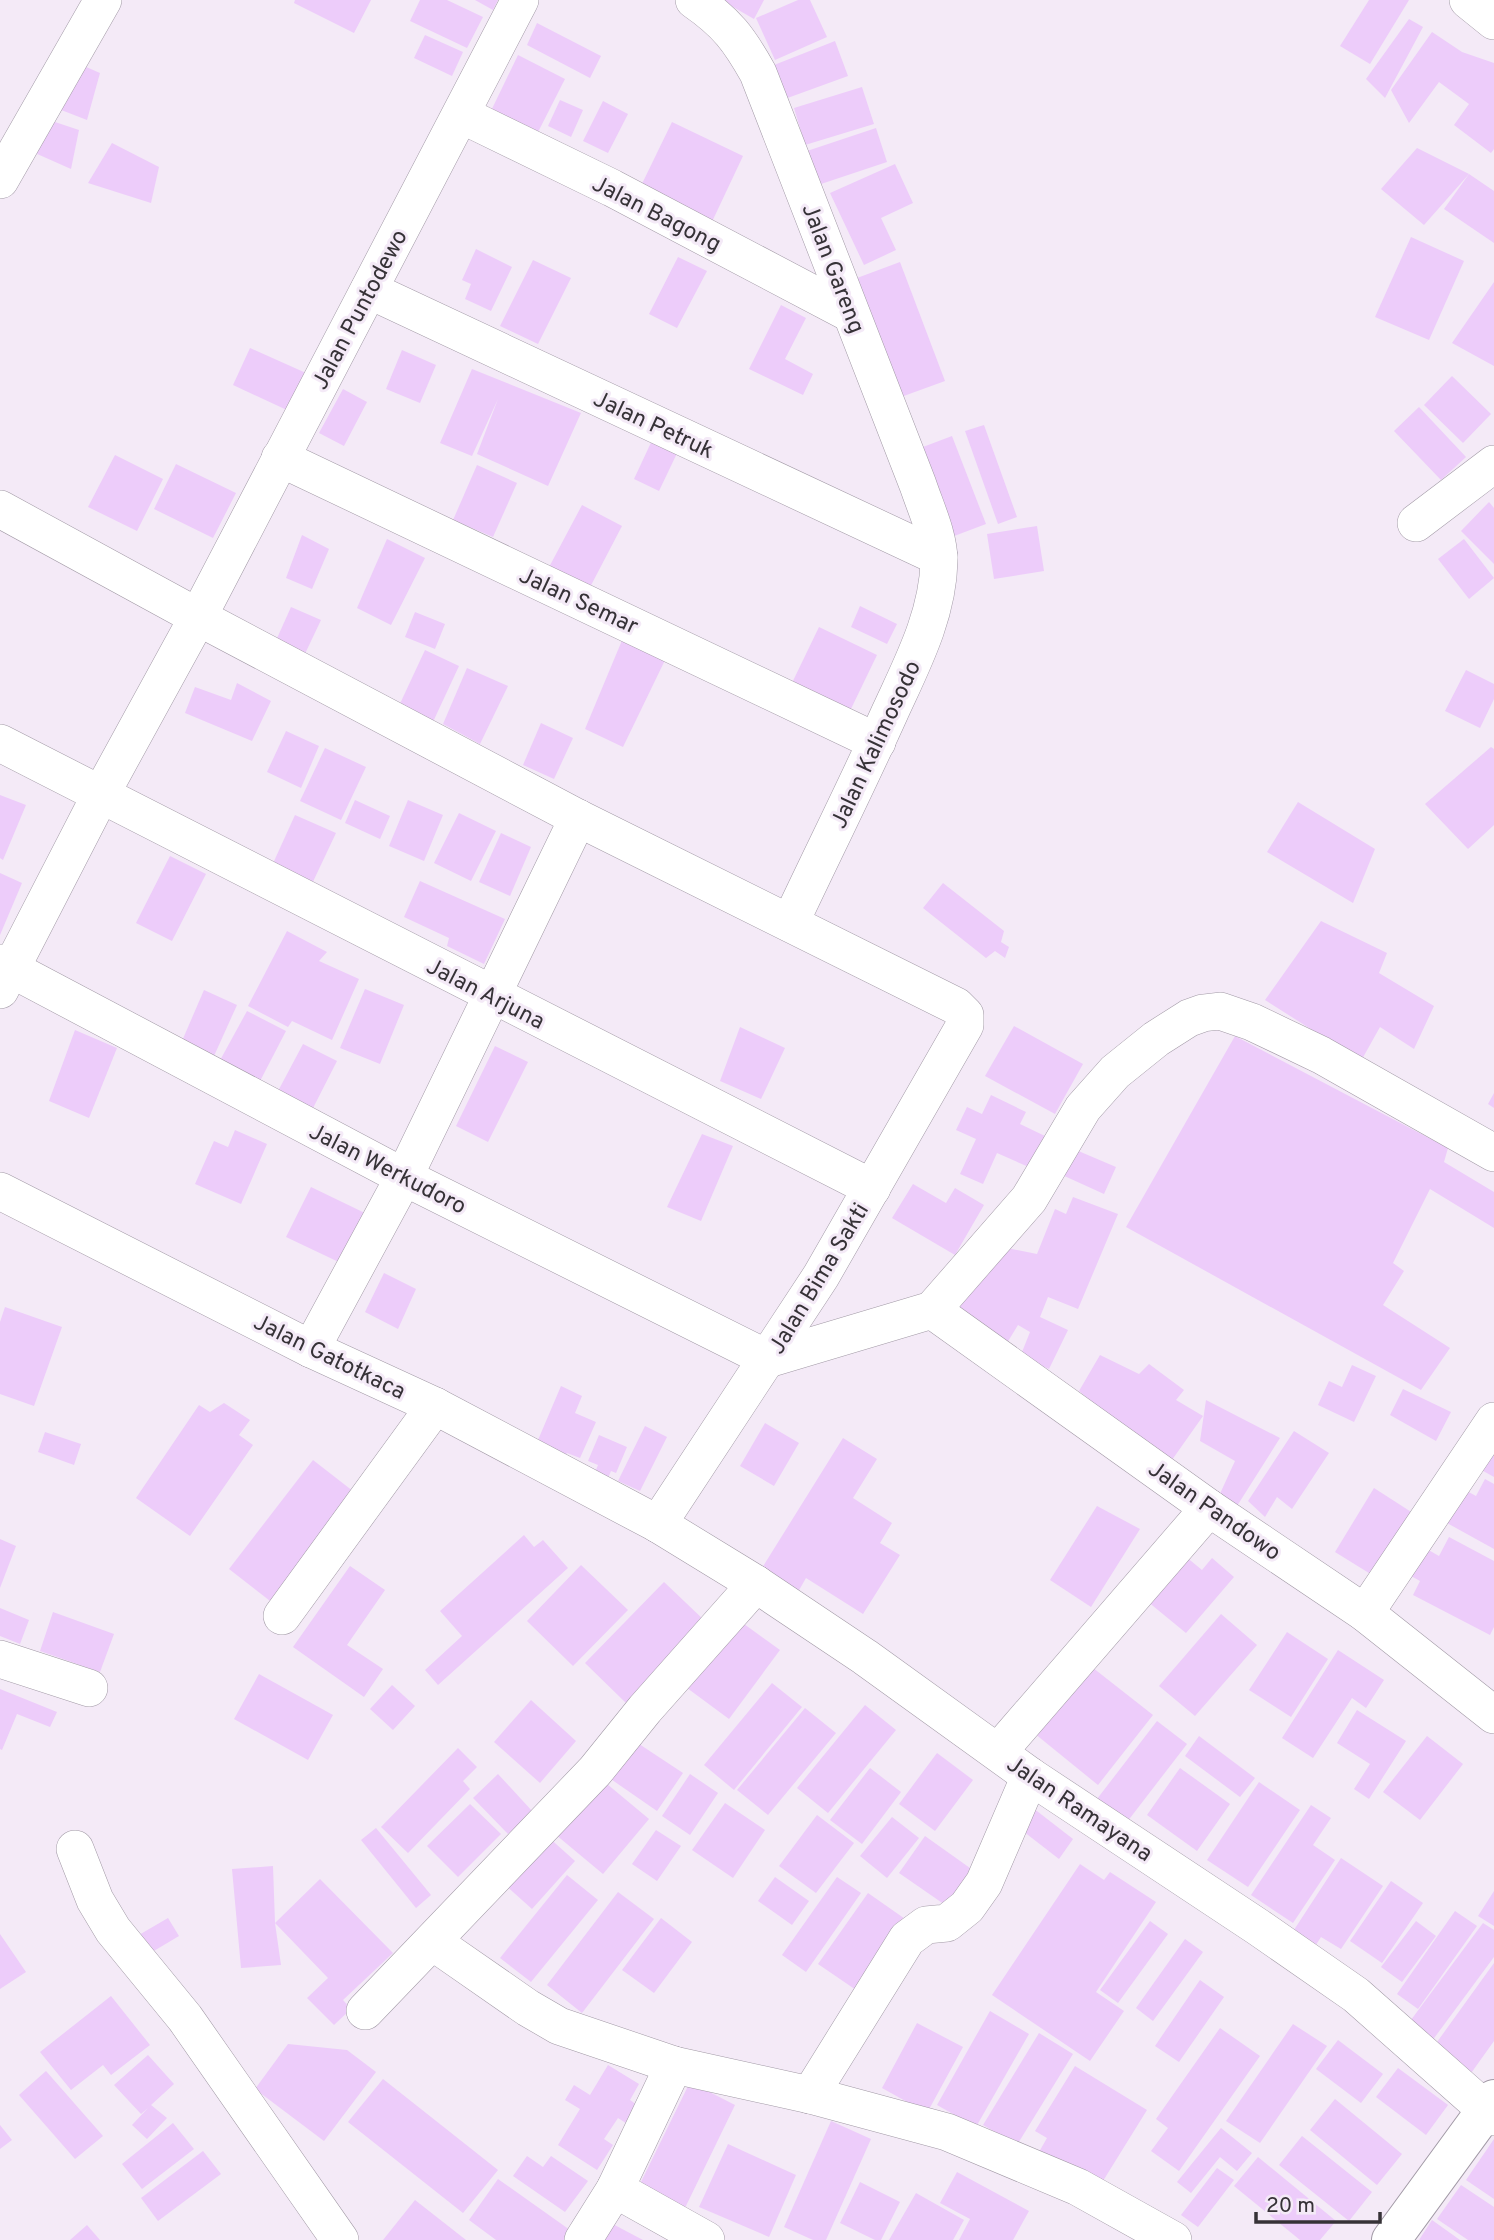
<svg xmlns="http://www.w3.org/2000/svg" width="1494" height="2240" viewBox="0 0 1494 2240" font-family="Overpass,sans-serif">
<rect width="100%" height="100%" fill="#f4eaf7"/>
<g fill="#edccfa">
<polygon points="295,0 371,0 354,33 294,3"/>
<polygon points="420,0 447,0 483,17 467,48 410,21"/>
<polygon points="475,0 498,0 493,10"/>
<polygon points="721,0 764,0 754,19"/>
<polygon points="798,0 810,0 827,37 775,60 756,18"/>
<polygon points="1369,0 1409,0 1370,64 1340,46"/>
<polygon points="1409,19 1423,27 1385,98 1366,79"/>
<polygon points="537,23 601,56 590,78 527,45"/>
<polygon points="1432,32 1462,52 1494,63 1494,149 1491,153 1454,125 1469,104 1439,82 1409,123 1391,90"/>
<polygon points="425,35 463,52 452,76 414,58"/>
<polygon points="835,41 848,76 782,100 769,67"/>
<polygon points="518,55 565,79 535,138 489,115"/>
<polygon points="77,63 100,73 87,120 56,108"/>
<polygon points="862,87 874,124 805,145 794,108"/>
<polygon points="560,100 583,110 571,137 548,126"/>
<polygon points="603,101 628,114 608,153 583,141"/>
<polygon points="43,118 79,130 71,169 26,149"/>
<polygon points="672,122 743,156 710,226 638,192"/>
<polygon points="876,128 887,162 815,186 804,152"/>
<polygon points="112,143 159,167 151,203 88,183"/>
<polygon points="1417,148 1469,174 1424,225 1381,189"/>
<polygon points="895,164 913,203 881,218 896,250 864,265 830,193"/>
<polygon points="1469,174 1494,191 1494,243 1444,209"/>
<polygon points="1411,237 1464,261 1429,340 1375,317"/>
<polygon points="476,249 512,267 491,311 465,299 471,284 462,280"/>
<polygon points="678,257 707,271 677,328 649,314"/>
<polygon points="533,260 571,278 538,344 500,326"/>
<polygon points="900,262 945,381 901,397 857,278"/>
<polygon points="1494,282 1494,366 1452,343"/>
<polygon points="781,305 806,318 785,359 813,374 803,395 749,369"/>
<polygon points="250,348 306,373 289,411 233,385"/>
<polygon points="402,350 436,365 420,403 386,389"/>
<polygon points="472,369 581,413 548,486 477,454 498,399 472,456 440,443"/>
<polygon points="1452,376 1491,414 1463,443 1424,405"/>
<polygon points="343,389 367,402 344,446 319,433"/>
<polygon points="1419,407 1466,457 1441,480 1394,431"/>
<polygon points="984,425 1017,517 998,524 965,431"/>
<polygon points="655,434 680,447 659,491 634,479"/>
<polygon points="952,436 986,524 949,538 915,450"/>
<polygon points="115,455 163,479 137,531 88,507"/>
<polygon points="176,464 236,493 213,538 154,509"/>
<polygon points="477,465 517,483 493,537 453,520"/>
<polygon points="1489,502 1494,508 1494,564 1461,531"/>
<polygon points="582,505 622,526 587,593 547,571"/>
<polygon points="1037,526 1044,571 994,579 987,534"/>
<polygon points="302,535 329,549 312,589 286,578"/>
<polygon points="387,539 425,558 391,625 357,608"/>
<polygon points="1464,539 1494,578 1469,599 1438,559"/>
<polygon points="860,606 897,624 887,644 851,627"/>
<polygon points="291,607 321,620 303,658 274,645"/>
<polygon points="415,612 445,624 435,649 405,637"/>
<polygon points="819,627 877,655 849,713 791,685"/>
<polygon points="623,638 667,656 623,747 585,729"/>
<polygon points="425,650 459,666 432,724 398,708"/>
<polygon points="467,668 508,686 480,744 443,724"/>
<polygon points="1466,670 1494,684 1494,699 1480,728 1445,711"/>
<polygon points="237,683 271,701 252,741 185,713 195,687 231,700"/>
<polygon points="541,723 573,738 554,779 523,765"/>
<polygon points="286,731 319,746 301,788 267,772"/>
<polygon points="1491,747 1494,749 1494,825 1468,849 1425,804"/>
<polygon points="325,748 366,767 341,820 300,801"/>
<polygon points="0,795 26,805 3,860 0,858"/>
<polygon points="355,800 390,816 380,839 345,823"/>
<polygon points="408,800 443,815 424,861 389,846"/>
<polygon points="1298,802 1375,849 1353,903 1267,852"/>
<polygon points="459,813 496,831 471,881 434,863"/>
<polygon points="295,815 336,833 310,888 270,870"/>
<polygon points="501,833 531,847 510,896 479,882"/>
<polygon points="170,856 206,874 172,941 136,923"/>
<polygon points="0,873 22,883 0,935"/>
<polygon points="420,881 505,919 484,964 447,946 449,938 404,917"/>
<polygon points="943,883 1004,931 1001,942 1009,947 1005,958 995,951 986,958 923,908"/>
<polygon points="1321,921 1387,953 1379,973 1434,1006 1414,1049 1380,1027 1361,1061 1265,1000"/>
<polygon points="287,931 327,952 319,961 359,979 332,1040 292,1021 288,1027 248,1006"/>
<polygon points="365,989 404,1005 380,1064 340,1048"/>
<polygon points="204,990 237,1005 214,1056 182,1041"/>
<polygon points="247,1011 286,1031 258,1085 218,1064"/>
<polygon points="1014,1026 1083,1064 1055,1114 985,1076"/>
<polygon points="740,1027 785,1048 761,1099 720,1081"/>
<polygon points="75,1030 117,1048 89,1118 49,1101"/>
<polygon points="1235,1036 1448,1148 1444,1162 1494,1192 1494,1228 1430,1189 1393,1263 1404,1271 1383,1305 1450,1348 1421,1390 1126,1227"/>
<polygon points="303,1044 337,1061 311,1112 277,1093"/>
<polygon points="495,1046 528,1062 488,1142 456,1126"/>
<polygon points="1494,1093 1494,1108 1488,1104"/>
<polygon points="991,1095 1026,1112 1020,1124 1045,1136 1031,1168 997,1153 983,1184 960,1174 976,1139 956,1130 967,1107 982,1114"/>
<polygon points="235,1130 267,1144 241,1204 195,1184 214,1141 228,1147"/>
<polygon points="702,1134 733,1146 701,1221 667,1207"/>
<polygon points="1062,1144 1116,1167 1104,1194 1049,1169"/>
<polygon points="913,1184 946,1203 955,1188 984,1205 955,1255 892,1218"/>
<polygon points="311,1187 369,1215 345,1265 286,1237"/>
<polygon points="1073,1197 1118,1214 1078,1309 1048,1297 1040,1317 1068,1330 1049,1369 1020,1357 1030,1332 1018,1325 1007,1343 951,1302 992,1245 1037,1254 1055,1209 1066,1214"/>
<polygon points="384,1273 416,1289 398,1329 365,1312"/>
<polygon points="5,1307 62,1327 34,1406 0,1394 0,1322"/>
<polygon points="1100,1355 1139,1374 1149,1364 1184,1390 1176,1400 1203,1416 1167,1467 1079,1391"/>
<polygon points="1352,1365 1376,1376 1354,1422 1318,1405 1329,1381 1342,1387"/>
<polygon points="561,1386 582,1396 575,1413 596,1422 580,1458 567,1453 565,1457 548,1450 551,1446 538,1440"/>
<polygon points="1403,1389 1451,1412 1436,1441 1390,1415"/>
<polygon points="1206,1400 1280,1438 1237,1506 1218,1498 1235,1461 1200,1441"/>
<polygon points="224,1403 250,1420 239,1435 253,1445 190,1536 136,1498 199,1405 210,1412"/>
<polygon points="765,1423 799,1443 774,1486 740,1466"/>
<polygon points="645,1426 667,1437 640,1491 618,1481"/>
<polygon points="1294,1431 1329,1453 1292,1509 1277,1497 1265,1517 1248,1501"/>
<polygon points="45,1432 81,1444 74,1465 38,1452"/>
<polygon points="599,1435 627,1447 616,1473 611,1471 606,1483 593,1477 598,1465 588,1461"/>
<polygon points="1494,1436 1494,1477 1476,1467"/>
<polygon points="843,1438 877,1459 853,1498 892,1523 880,1543 900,1555 863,1614 806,1578 794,1599 757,1576"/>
<polygon points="313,1460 358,1495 274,1604 229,1569"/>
<polygon points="1485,1479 1494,1484 1494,1549 1447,1523 1465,1490 1476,1496"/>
<polygon points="1374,1488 1419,1517 1377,1578 1335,1552"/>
<polygon points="1097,1506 1140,1529 1091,1607 1050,1580"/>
<polygon points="524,1535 534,1547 543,1540 568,1568 438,1685 425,1670 462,1636 440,1611"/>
<polygon points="1449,1537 1494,1561 1494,1627 1490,1635 1413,1595 1420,1581 1411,1576 1425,1548 1439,1556"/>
<polygon points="0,1539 16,1546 0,1588"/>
<polygon points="1185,1556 1202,1570 1212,1558 1234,1577 1186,1633 1147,1601"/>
<polygon points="581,1565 628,1610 573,1666 527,1621"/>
<polygon points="350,1566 385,1590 347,1645 383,1669 364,1697 293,1647"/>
<polygon points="664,1582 706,1622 626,1703 585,1663"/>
<polygon points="0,1608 29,1620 20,1644 0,1636"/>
<polygon points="53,1612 114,1634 100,1672 40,1651"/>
<polygon points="1221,1614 1257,1645 1195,1716 1159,1686"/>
<polygon points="733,1616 780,1650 729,1719 683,1685"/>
<polygon points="1287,1632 1328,1659 1291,1717 1249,1690"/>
<polygon points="1338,1650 1384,1680 1366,1708 1352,1698 1313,1758 1282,1738"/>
<polygon points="1088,1664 1153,1715 1098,1785 1034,1733"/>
<polygon points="259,1674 333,1715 308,1760 234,1719"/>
<polygon points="772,1683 802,1707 734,1790 704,1765"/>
<polygon points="392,1685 415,1706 393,1730 370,1709"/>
<polygon points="0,1689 57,1712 50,1727 17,1714 2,1750 0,1749"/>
<polygon points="531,1700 576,1741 540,1783 494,1742"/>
<polygon points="865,1705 896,1730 828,1813 797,1788"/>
<polygon points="805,1708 836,1733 768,1815 737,1790"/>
<polygon points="1357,1710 1406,1741 1369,1799 1354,1789 1370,1764 1337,1743"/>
<polygon points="1157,1721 1187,1744 1127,1822 1097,1799"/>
<polygon points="1199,1736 1255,1778 1240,1797 1185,1756"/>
<polygon points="1427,1736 1463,1764 1420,1820 1383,1792"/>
<polygon points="630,1738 683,1773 657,1811 605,1775"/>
<polygon points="458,1748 477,1767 463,1781 470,1789 408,1853 381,1827"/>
<polygon points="937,1753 973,1780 935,1831 899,1804"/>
<polygon points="870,1768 901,1792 862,1844 830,1820"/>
<polygon points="1180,1768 1230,1804 1197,1851 1147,1815"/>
<polygon points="498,1774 533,1812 508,1834 473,1798"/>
<polygon points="690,1774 718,1793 690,1835 662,1816"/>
<polygon points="601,1779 649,1819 603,1874 555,1834"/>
<polygon points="1259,1782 1300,1810 1248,1887 1207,1860"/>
<polygon points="725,1803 765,1830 733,1878 692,1850"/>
<polygon points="470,1804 501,1834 458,1877 427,1846"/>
<polygon points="1311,1805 1331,1818 1313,1845 1335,1860 1293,1923 1251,1895"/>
<polygon points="1033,1808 1073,1839 1059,1859 1019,1828"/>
<polygon points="817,1815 854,1843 816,1893 779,1866"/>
<polygon points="892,1817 919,1838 887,1878 860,1856"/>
<polygon points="376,1828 431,1895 416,1908 361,1840"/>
<polygon points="656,1830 681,1846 657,1881 632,1864"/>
<polygon points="546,1835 575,1861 532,1909 503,1883"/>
<polygon points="925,1836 977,1873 951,1909 899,1873"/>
<polygon points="1341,1858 1383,1886 1341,1949 1321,1937 1312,1951 1290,1936"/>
<polygon points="1080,1864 1104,1880 1110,1872 1156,1902 1096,1992 1124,2011 1090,2061 992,1995"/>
<polygon points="273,1866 275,1923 320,1879 393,1953 343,2000 351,2009 334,2025 307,1998 328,1978 275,1923 281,1965 241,1968 232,1869"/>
<polygon points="567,1875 598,1900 531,1982 500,1958"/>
<polygon points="775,1877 809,1901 792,1925 758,1901"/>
<polygon points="837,1877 861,1893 806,1972 782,1955"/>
<polygon points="1391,1881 1423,1903 1382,1963 1350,1941"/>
<polygon points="1494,1891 1494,1926 1478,1916"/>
<polygon points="618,1892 654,1919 582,2013 547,1985"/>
<polygon points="868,1893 908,1921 859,1992 818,1964"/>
<polygon points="1455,1911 1477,1926 1418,2009 1397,1994"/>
<polygon points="168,1918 179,1936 142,1958 132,1939"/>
<polygon points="661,1918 692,1942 654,1993 622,1970"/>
<polygon points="1150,1921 1168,1934 1118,2003 1100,1990"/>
<polygon points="1416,1921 1436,1936 1402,1982 1381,1967"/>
<polygon points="1483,1923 1494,1930 1494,1957 1429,2045 1405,2028"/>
<polygon points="0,1934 26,1972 0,1989"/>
<polygon points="1185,1939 1203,1952 1153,2021 1136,2008"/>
<polygon points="1494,1963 1494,2041 1469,2076 1432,2049"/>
<polygon points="1200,1980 1224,1997 1179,2062 1155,2046"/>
<polygon points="111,1996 150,2045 111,2075 103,2065 71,2090 40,2052"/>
<polygon points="990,2011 1029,2034 976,2127 937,2105"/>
<polygon points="917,2023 963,2047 927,2113 882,2088"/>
<polygon points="1293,2024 1327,2046 1260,2143 1226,2121"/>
<polygon points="1220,2028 1260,2056 1179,2171 1151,2151 1168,2128 1156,2119"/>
<polygon points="1039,2033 1073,2054 1017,2145 983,2125"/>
<polygon points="1338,2040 1383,2074 1361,2103 1316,2069"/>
<polygon points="288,2044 347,2050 376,2072 324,2141 255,2089"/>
<polygon points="148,2055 174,2084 151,2105 167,2118 147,2139 132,2125 148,2108 141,2114 114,2085"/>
<polygon points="608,2065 639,2084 630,2100 640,2107 629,2125 618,2118 604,2139 613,2145 597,2170 558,2145 580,2109 565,2100 574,2085 590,2095"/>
<polygon points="1075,2066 1147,2110 1098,2189 1039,2152 1047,2138 1035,2131"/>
<polygon points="1398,2068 1448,2105 1426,2135 1376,2097"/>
<polygon points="46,2071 103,2136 75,2159 19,2095"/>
<polygon points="383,2079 498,2170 463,2213 348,2122"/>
<polygon points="690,2082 735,2105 684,2210 638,2188"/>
<polygon points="1335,2099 1402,2154 1377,2185 1310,2130"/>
<polygon points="831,2121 871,2139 826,2240 813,2240 784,2227"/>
<polygon points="173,2123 194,2149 142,2189 122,2164"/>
<polygon points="0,2125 12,2140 0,2149"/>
<polygon points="1221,2128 1252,2153 1237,2171 1220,2157 1191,2193 1177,2182"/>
<polygon points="1302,2136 1372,2192 1349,2221 1279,2165"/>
<polygon points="1494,2139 1494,2199 1466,2180"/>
<polygon points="728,2144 796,2175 769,2237 699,2207"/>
<polygon points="203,2151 221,2174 158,2221 141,2198"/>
<polygon points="527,2156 543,2167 551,2156 588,2181 565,2212 513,2176"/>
<polygon points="1258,2157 1336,2221 1320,2240 1300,2240 1234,2186"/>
<polygon points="1217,2168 1234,2180 1198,2227 1181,2215"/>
<polygon points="957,2172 1029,2211 1013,2240 959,2240 970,2219 940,2203"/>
<polygon points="498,2179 577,2235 574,2240 496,2240 469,2220"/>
<polygon points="860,2182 900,2202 881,2240 875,2240 840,2223"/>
<polygon points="1461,2185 1494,2207 1494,2240 1468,2240 1437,2219"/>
<polygon points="916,2193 964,2220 953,2240 889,2240"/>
<polygon points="415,2200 466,2240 383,2240"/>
<polygon points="1432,2220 1460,2240 1419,2240"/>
<polygon points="607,2221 643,2240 596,2240"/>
<polygon points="87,2225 100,2240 70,2240"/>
</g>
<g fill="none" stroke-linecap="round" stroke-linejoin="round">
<g stroke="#a29aa6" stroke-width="38">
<g id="street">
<path d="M694 0C727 23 739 39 758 73L918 485C926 509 939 536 939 561 938 615 912 664 890 712 858 783 823 853 790 923"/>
<polyline points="1468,0 1494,21"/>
<polyline points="462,115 612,188 851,314"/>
<polyline points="0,180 103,0"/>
<polyline points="369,290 939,557"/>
<polyline points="280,458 877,742"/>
<polyline points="0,509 198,617 578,818 956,1006 965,1015 965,1025 821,1276 658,1524"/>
<polyline points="1416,523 1494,464"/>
<polyline points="0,743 872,1188"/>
<polyline points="0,963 404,1177 768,1359"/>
<polyline points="0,990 101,794 198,617 520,0"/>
<polyline points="0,1191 311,1349 435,1406 658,1524 756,1584 865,1657 1030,1776 1258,1927 1356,1995 1494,2117"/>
<polyline points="932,1310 1209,1508 1365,1613 1494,1715"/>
<polyline points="311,1349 404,1177 578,818"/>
<polyline points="768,1359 932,1310 1029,1199 1083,1108 1115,1072 1156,1039 1189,1018 1203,1013 1220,1011 1252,1022 1321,1055 1494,1153"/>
<polyline points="1365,1613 1494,1421"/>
<polyline points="282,1616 435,1406"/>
<polyline points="0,1659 89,1688"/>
<polyline points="998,1752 1209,1508"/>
<polyline points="75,1849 95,1900 113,1930 185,2018 340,2240"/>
<polyline points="433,1942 528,2008 559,2026 674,2065 810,2095 947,2132 1078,2187 1173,2240"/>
<polyline points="365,2011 595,1771 645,1709 756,1584"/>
<polyline points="810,2095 907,1939 926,1925 947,1923 967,1907 984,1883 1030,1776"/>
<polyline points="615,2189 706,2240"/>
<polyline points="583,2240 615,2189 674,2065"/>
</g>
</g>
<g stroke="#a29aa6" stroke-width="40">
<polyline id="secondary" points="1391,2240 1494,2099"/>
</g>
<use href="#street" stroke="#fff" stroke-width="37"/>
<use href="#secondary" stroke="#fff" stroke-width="38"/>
</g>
<g text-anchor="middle" stroke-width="6" stroke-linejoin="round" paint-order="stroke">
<g font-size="23" fill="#363237" stroke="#f4eaf7">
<text transform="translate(657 213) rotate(27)" y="8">Jalan Bagong</text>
<text transform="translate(834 268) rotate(69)" y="8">Jalan Gareng</text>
<text transform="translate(359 309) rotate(-62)" y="8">Jalan Puntodewo</text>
<text transform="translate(654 424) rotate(25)" y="8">Jalan Petruk</text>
<text transform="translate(579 600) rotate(25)" y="8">Jalan Semar</text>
<text transform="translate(875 744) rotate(-65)" y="8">Jalan Kalimosodo</text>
<text transform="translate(486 993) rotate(27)" y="8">Jalan Arjuna</text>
<text transform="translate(388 1168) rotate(27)" y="8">Jalan Werkudoro</text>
<text transform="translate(818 1278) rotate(-59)" y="8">Jalan Bima Sakti</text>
<text transform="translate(330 1356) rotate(26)" y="8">Jalan Gatotkaca</text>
<text transform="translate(1215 1510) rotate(35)" y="8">Jalan Pandowo</text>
<text transform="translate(1080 1808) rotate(34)" y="8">Jalan Ramayana</text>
</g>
</g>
<path d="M1256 2212v10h124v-10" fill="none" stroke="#363237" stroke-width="3.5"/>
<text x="1266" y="2212" font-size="21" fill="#363237" stroke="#f4eaf7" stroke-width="5" paint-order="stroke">20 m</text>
</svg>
